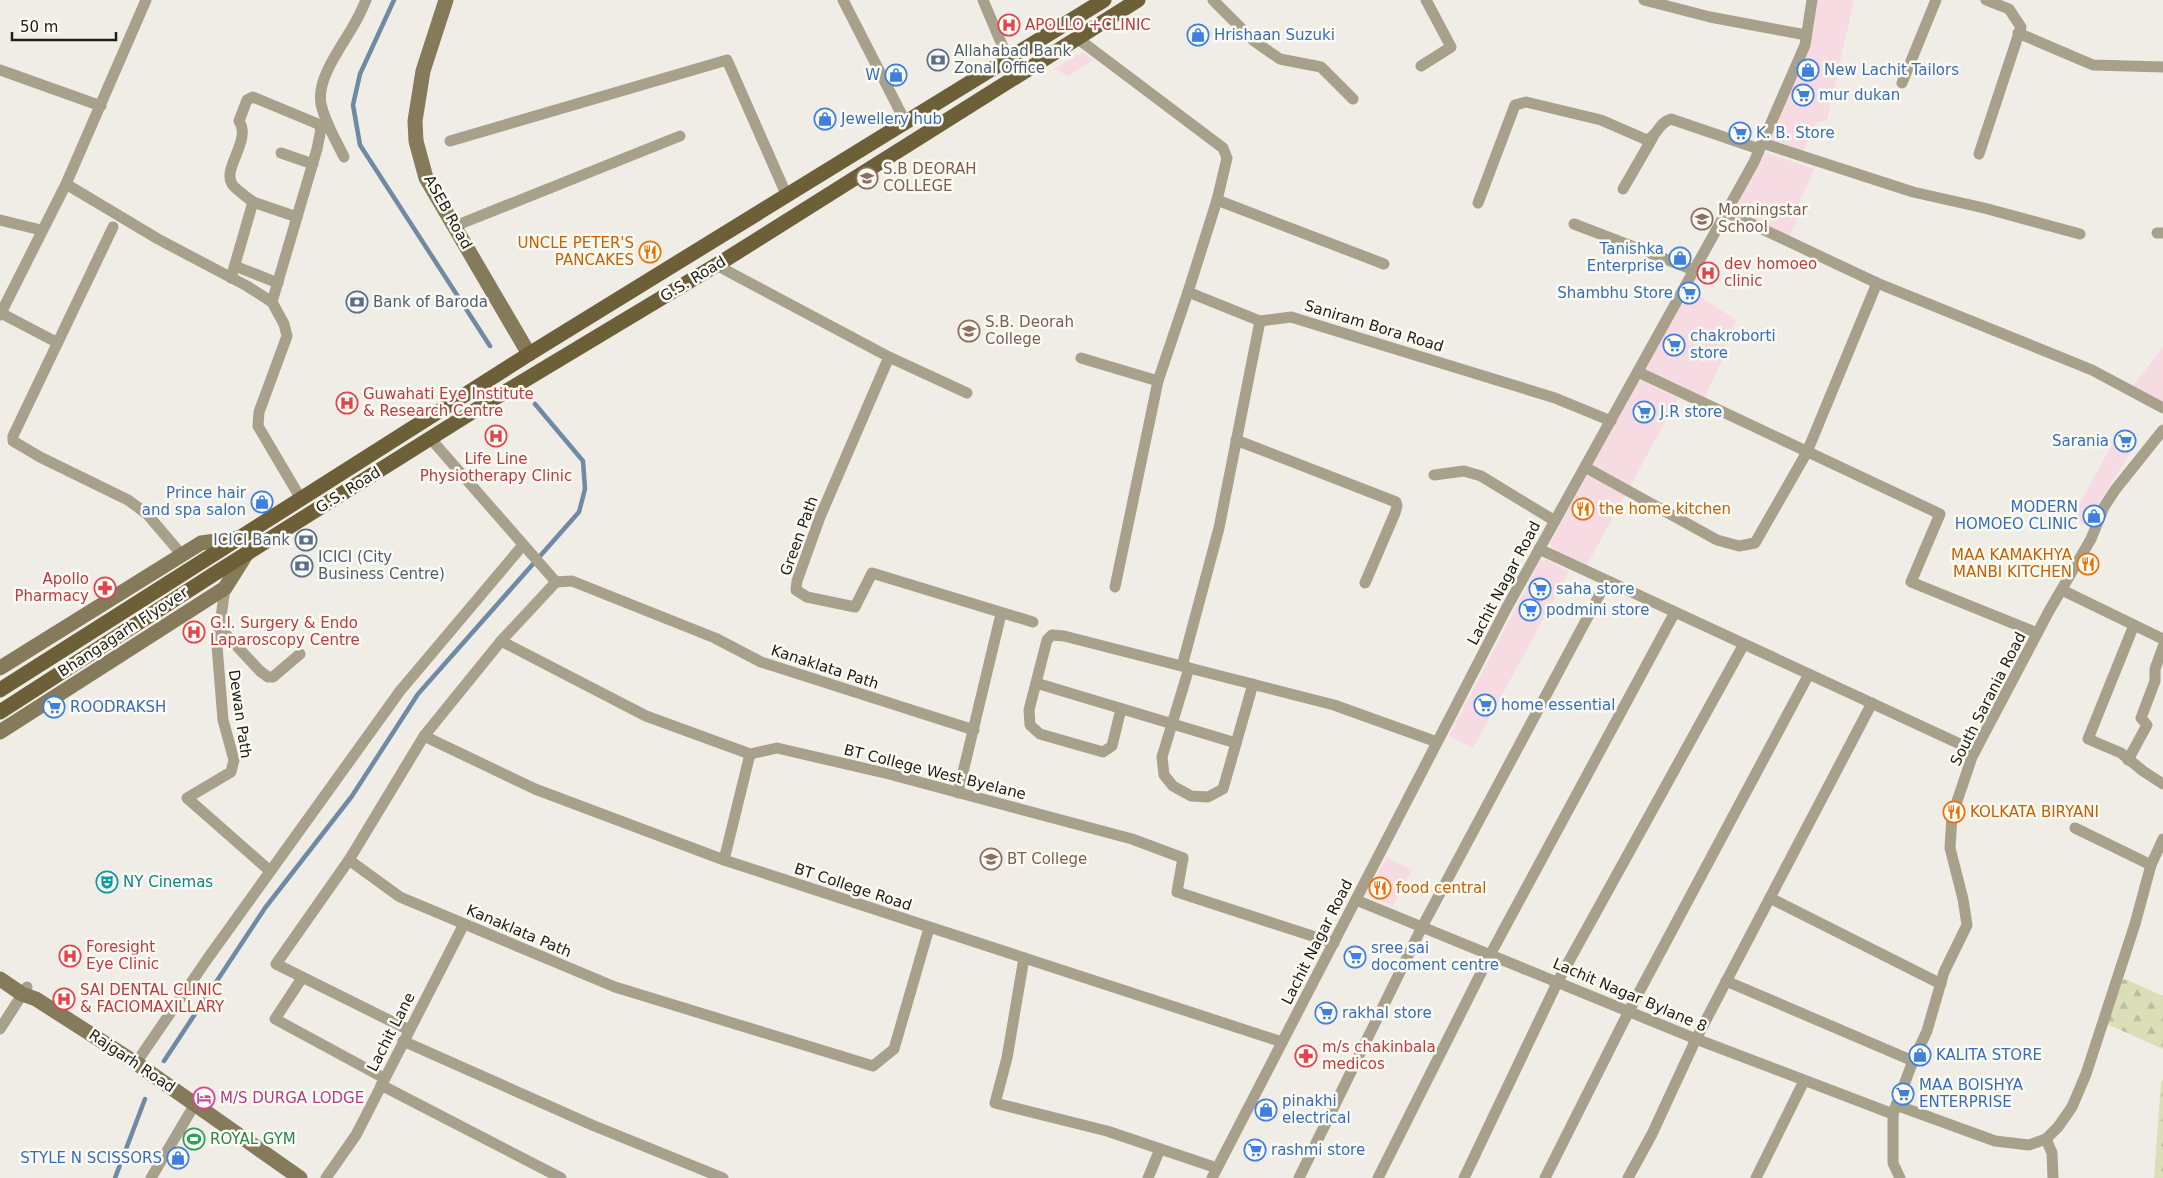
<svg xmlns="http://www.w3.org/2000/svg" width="2163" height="1178" viewBox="0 0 2163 1178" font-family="'DejaVu Sans',sans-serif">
<defs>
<pattern id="forest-firs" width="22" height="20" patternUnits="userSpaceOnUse" patternTransform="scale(1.25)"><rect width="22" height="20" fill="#dbdeb7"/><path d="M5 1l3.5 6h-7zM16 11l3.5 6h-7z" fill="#bcbe9d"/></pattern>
</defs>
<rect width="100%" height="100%" fill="#efede5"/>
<g fill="#f6dbe2">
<polygon points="1816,0 1854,0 1827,120 1817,122 1800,157 1768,146 1768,138"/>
<polygon points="1083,52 1093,60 1068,76 1054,69"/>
<polygon points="1764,152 1814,169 1794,216 1797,218 1787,243 1736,223 1732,216 1761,153"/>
<polygon points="1687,288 1736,320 1724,344 1728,348 1702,403 1646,374 1645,367"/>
<polygon points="2163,347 2163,407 2132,387"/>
<polygon points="1642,380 1678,398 1587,565 1551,548 1550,544 1637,382"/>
<polygon points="2120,430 2137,442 2085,525 2072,518"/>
<polygon points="1547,560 1569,572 1473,748 1449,736 1540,561"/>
<polygon points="1387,857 1412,870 1393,906 1366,894"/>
</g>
<g fill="url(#forest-firs)">
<polygon points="2125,979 2163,996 2163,1049 2107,1024 2122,981"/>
<polygon points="2163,1080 2163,1178 2154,1178 2161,1082"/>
</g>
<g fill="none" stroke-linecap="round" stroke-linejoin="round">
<g stroke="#6f8aa4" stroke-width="4.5">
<polyline points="394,0 360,74 353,105 360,145 490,346"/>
<polyline points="164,1061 265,908 352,796 418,694 579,512 585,489 583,461 535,404"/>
<polyline points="115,1178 145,1099"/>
</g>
<g stroke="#a7a08b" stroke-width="11">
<polyline points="843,0 906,123"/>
<polyline points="983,0 1008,59"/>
<polyline points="1213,0 1254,41 1280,59 1321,67 1353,99"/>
<polyline points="1644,0 1710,17 1806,35"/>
<polyline points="2018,33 2093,65 2163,67"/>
<polyline points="1077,38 1223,148 1227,158 1217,200 1188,292 1260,321 1291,317 1555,398 1611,421"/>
<polyline points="1421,66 1451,47 1426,0"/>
<polyline points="0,70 101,106"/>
<polyline points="1902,83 1936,0"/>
<polyline points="450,141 727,60 787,196"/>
<polyline points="1762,143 1913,192 1984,208 2080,234"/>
<polyline points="281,153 313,164"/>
<polyline points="1979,154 2021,27 2009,9 1986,0"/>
<path d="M344 157C336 140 325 123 321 104 316 77 344 44 356 21 360 14 363 7 366 0"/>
<polyline points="66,184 158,239 247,286 272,302 284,324 287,336 259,412 258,426 301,499"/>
<polyline points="1623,189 1653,137"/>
<polyline points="1217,200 1384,264"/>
<polyline points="253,202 297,217"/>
<path d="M1478 203 1515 105 1526 102 1601 120 1647 140C1659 134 1658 123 1671 119L1759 149"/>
<polyline points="1726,212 1877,283 2092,370 2163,408"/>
<polyline points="0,220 41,230"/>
<polyline points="1574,224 1694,270"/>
<polyline points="455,226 680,136"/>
<polyline points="113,227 13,436 13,441 40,457 128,500 147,514 182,555"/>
<polyline points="2157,233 2163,233"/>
<polyline points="716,265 889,357 967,393"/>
<polyline points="235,266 278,283"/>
<path d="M231 278 253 202C248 198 235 189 232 184 222 168 252 140 239 121L247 100 253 97 318 124 321 129 317 149 272 302"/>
<polyline points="1,313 56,342"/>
<polyline points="0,315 66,184 146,0"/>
<polyline points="889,357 820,517 797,581 796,590 807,597 855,607 872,573 1033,622"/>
<polyline points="1081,358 1158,381"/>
<polyline points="1638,372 1940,514 1911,582 2037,633"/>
<polyline points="430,438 556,582 572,581 715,638 761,662 974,730"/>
<polyline points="1236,440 1396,502 1397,506 1395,513 1365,583"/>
<polyline points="1585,467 1717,540 1739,546 1755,543 1807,452 1877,283"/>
<polyline points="1434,475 1464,471 1481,476 1555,521"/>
<polyline points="1539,549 1975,751"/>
<polyline points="556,582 501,641 424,736 349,860 400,897 615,987 873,1066 894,1049 929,928"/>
<polyline points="1115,587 1158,381 1188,292"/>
<polyline points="225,588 217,646 223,720 234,760 231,772 187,798 270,871"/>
<polyline points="2062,590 2163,639"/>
<polyline points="2134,625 2088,739 2121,753 2143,771 2163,784"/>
<polyline points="219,627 260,671 268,677 273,677 300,654"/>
<polyline points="501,641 646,716 750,754 777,748 889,774 1132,839 1183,858 1177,892 1334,943"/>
<polyline points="1182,666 1219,528 1260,321"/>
<polyline points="1189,668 1162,757 1164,775 1173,786 1191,796 1208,797 1223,789 1253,684"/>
<polyline points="1036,683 1236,743"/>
<polyline points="1121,709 1112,746 1103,752 1040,734 1030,725 1029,710 1047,640 1052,635 1064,636 1334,705 1437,742"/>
<polyline points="424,736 535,789 724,860 1282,1042"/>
<polyline points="2128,760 2147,725 2141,718 2155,681 2155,669 2163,647"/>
<polyline points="958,793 1001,614"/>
<polyline points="2075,828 2151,865"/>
<polyline points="349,860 276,964 409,1030"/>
<polyline points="724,860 750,754"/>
<polyline points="1770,898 1941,984"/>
<polyline points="1356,900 1696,1039 1893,1114"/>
<polyline points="1024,958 1007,1058 995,1103 1107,1131 1217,1168"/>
<polyline points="302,978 275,1019 384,1078"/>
<polyline points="1726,981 1913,1061"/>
<polyline points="0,1029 27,987"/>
<polyline points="403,1041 592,1125 723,1178"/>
<polyline points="136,1063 208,958 400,691 523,545"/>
<polyline points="381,1085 561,1178"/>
<polyline points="1896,1105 1995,1141 2029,1145 2046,1139 2058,1127 2072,1107 2086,1074 2135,924 2151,865 2163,839"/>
<polyline points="2046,1139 2052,1153 2053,1178"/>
<polyline points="151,1178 195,1104"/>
<polyline points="326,1178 356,1135 464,924"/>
<polyline points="1148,1178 1160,1149"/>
<polyline points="1212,1178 1506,609 1754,162 1805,45 1812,0"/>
<polyline points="1299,1178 1422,927 1607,581"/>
<polyline points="1378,1178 1490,955 1675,612"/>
<polyline points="1464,1178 1558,981 1744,644"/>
<polyline points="1545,1178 1629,1011 1809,674"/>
<polyline points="1628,1178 1652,1134 1696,1039 1872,703"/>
<polyline points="1756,1178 1804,1081"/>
<polyline points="1900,1178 1893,1163 1893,1114 1913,1061 1927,1031 1944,972 1967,925 1963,899 1950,848 1952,816 1972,757 2049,611 2091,539 2104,507 2115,490 2163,430"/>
</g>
<g stroke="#857b5b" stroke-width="15">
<polyline points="446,0 423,71 415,121 416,141 426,178 529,354"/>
<polyline points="0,668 201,543 239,538"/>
<polyline points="0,732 225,588 247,553"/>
<polyline points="0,979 22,994 36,999 136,1063 300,1178"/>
</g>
<g stroke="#6d6039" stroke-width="15">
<polyline points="0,690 529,354 1104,0"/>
<polyline points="0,712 214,574 485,404 728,258 1138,0"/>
</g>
</g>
<defs>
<g id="hospital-ring" transform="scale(1.125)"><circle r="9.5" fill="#fcfbf2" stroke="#e0444e" stroke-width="1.5"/><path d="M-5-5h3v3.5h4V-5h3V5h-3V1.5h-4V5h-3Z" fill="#e0444e"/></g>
<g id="shop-ring" transform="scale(1.125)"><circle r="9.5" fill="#fcfbf2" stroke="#3f7fe0" stroke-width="1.5"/><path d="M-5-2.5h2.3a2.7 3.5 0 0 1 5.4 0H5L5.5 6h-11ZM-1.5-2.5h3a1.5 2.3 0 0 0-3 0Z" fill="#3f7fe0"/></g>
<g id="bank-ring" transform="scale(1.125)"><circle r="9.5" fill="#fcfbf2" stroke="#5c6f8a" stroke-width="1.5"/><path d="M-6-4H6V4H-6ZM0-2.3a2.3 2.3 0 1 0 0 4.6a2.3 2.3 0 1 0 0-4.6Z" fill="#5c6f8a"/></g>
<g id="supermarket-ring" transform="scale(1.125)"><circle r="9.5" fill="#fcfbf2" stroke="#3f7fe0" stroke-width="1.5"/><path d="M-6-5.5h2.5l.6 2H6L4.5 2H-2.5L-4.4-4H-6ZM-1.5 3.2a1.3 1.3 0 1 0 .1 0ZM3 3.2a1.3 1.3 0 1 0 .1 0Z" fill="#3f7fe0"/></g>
<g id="university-ring" transform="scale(1.125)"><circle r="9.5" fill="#fcfbf2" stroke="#8d6e63" stroke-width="1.5"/><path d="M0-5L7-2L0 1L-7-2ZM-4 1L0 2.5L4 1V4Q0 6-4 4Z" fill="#8d6e63"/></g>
<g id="school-ring" transform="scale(1.125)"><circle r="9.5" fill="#fcfbf2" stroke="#8d6e63" stroke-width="1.5"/><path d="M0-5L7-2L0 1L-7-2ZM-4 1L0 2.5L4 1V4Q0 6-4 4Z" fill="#8d6e63"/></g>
<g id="restaurant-ring" transform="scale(1.125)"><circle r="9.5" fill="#fcfbf2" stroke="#e8710a" stroke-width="1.5"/><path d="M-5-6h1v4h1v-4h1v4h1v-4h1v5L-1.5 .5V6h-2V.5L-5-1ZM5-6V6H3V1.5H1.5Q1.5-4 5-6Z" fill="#e8710a"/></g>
<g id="pharmacy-ring" transform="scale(1.125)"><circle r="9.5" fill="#fcfbf2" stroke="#e0444e" stroke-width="1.5"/><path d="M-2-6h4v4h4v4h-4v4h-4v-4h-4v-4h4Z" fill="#e0444e"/></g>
<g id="theatre-ring" transform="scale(1.125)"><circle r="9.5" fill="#fcfbf2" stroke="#0f9aa8" stroke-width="1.5"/><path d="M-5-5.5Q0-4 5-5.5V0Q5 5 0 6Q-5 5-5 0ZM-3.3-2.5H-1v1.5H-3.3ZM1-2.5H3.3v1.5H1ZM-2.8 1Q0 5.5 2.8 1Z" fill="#0f9aa8"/></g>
<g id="hotel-ring" transform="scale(1.125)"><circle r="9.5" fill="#fcfbf2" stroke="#d1479c" stroke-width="1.5"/><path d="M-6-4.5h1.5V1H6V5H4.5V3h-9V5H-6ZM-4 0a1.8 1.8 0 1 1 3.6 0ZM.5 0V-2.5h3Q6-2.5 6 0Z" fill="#d1479c"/></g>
<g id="stadium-ring" transform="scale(1.125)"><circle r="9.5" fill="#fcfbf2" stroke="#2e9e5b" stroke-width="1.5"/><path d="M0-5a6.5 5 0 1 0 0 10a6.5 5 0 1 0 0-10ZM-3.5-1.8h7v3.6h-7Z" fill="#2e9e5b"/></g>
</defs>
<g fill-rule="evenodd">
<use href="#hospital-ring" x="1009" y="25"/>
<use href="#shop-ring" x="1198" y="35"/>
<use href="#bank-ring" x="938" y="60"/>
<use href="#shop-ring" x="1808" y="70"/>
<use href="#shop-ring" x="896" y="75"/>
<use href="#supermarket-ring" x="1803" y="95"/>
<use href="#shop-ring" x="825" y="119"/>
<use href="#supermarket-ring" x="1740" y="133"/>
<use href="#university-ring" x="867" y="178"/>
<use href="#school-ring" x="1702" y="219"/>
<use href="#restaurant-ring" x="650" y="252"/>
<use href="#shop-ring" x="1680" y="258"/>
<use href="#hospital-ring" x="1708" y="273"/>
<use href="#supermarket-ring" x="1689" y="293"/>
<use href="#bank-ring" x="357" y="302"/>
<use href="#university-ring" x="969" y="331"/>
<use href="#supermarket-ring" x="1674" y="345"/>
<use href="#hospital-ring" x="347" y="403"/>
<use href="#supermarket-ring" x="1644" y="412"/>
<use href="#hospital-ring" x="496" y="436"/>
<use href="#supermarket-ring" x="2125" y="441"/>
<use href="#shop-ring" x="262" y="502"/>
<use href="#restaurant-ring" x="1583" y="509"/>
<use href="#shop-ring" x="2094" y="516"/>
<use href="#bank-ring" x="306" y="540"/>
<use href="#restaurant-ring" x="2088" y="564"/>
<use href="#bank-ring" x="302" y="566"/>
<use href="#pharmacy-ring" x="105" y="588"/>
<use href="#supermarket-ring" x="1540" y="589"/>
<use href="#supermarket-ring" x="1530" y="610"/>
<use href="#hospital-ring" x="194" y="632"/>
<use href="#supermarket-ring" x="1485" y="705"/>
<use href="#supermarket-ring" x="54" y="707"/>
<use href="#restaurant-ring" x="1954" y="812"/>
<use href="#university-ring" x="991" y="859"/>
<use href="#theatre-ring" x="107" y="882"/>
<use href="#restaurant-ring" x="1380" y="888"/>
<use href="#hospital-ring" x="70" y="956"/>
<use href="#supermarket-ring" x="1355" y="957"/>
<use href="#hospital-ring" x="64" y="999"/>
<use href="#supermarket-ring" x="1326" y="1013"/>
<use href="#shop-ring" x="1920" y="1055"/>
<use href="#pharmacy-ring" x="1306" y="1056"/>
<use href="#supermarket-ring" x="1903" y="1094"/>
<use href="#hotel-ring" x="204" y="1098"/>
<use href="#shop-ring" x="1266" y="1110"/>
<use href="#stadium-ring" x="194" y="1139"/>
<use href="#supermarket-ring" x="1255" y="1150"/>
<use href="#shop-ring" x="178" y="1158"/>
</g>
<g text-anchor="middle" stroke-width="5" stroke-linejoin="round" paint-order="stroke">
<g font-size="15" fill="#be3a42" stroke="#fcfbf2" text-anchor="start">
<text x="1025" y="30">APOLLO +CLINIC</text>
<text x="1724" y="269">dev homoeo<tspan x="1724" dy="17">clinic</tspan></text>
<text x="363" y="399">Guwahati Eye Institute<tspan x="363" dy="17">&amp; Research Centre</tspan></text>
<text x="496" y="464" text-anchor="middle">Life Line<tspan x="496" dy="17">Physiotherapy Clinic</tspan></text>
<text x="89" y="584" text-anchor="end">Apollo<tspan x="89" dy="17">Pharmacy</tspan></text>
<text x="210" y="628">G.I. Surgery &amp; Endo<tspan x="210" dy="17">Laparoscopy Centre</tspan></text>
<text x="86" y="952">Foresight<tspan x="86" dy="17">Eye Clinic</tspan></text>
<text x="80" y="995">SAI DENTAL CLINIC<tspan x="80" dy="17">&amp; FACIOMAXILLARY</tspan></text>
<text x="1322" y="1052">m/s chakinbala<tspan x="1322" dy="17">medicos</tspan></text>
</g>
<g font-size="15" fill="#366cbe" stroke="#fcfbf2" text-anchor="start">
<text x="1214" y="40">Hrishaan Suzuki</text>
<text x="1824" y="75">New Lachit Tailors</text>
<text x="880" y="80" text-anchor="end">W</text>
<text x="1819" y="100">mur dukan</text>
<text x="841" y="124">Jewellery hub</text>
<text x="1756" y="138">K. B. Store</text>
<text x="1664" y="254" text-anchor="end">Tanishka<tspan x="1664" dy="17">Enterprise</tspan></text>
<text x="1673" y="298" text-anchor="end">Shambhu Store</text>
<text x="1690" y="341">chakroborti<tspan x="1690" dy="17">store</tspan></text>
<text x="1660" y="417">J.R store</text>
<text x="2109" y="446" text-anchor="end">Sarania</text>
<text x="246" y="498" text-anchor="end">Prince hair<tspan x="246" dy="17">and spa salon</tspan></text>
<text x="2078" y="512" text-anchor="end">MODERN<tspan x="2078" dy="17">HOMOEO CLINIC</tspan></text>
<text x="1556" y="594">saha store</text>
<text x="1546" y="615">podmini store</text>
<text x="1501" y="710">home essential</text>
<text x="70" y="712">ROODRAKSH</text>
<text x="1371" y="953">sree sai<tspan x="1371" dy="17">docoment centre</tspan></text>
<text x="1342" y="1018">rakhal store</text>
<text x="1936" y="1060">KALITA STORE</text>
<text x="1919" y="1090">MAA BOISHYA<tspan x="1919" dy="17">ENTERPRISE</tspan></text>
<text x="1282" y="1106">pinakhi<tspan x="1282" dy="17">electrical</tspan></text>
<text x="1271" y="1155">rashmi store</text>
<text x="162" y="1163" text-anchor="end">STYLE N SCISSORS</text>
</g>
<g font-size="15" fill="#4e5e75" stroke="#fcfbf2" text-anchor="start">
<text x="954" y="56">Allahabad Bank<tspan x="954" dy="17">Zonal Office</tspan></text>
<text x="373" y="307">Bank of Baroda</text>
<text x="290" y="545" text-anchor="end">ICICI Bank</text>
<text x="318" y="562">ICICI (City<tspan x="318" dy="17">Business Centre)</tspan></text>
</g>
<g font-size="15" fill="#785e54" stroke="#fcfbf2" text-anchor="start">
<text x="883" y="174">S.B DEORAH<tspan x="883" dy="17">COLLEGE</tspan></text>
<text x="1718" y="215">Morningstar<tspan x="1718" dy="17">School</tspan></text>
<text x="985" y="327">S.B. Deorah<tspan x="985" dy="17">College</tspan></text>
<text x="1007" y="864">BT College</text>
</g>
<g font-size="15" fill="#20201d" stroke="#fcfbf2">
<text transform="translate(448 212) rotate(61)" y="5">ASEB Road</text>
<text transform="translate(693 279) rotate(-31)" y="5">G.S. Road</text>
<text transform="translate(1374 326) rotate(17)" y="5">Saniram Bora Road</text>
<text transform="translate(348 490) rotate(-32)" y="5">G.S. Road</text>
<text transform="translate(799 536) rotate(-70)" y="5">Green Path</text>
<text transform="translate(1504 583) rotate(-62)" y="5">Lachit Nagar Road</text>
<text transform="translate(123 632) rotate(-33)" y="5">Bhangagarh Flyover</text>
<text transform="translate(825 667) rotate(18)" y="5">Kanaklata Path</text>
<text transform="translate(1988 699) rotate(-63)" y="5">South Sarania Road</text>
<text transform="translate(240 714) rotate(82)" y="5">Dewan Path</text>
<text transform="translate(935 772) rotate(14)" y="5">BT College West Byelane</text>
<text transform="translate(853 887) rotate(18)" y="5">BT College Road</text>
<text transform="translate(519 931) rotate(23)" y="5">Kanaklata Path</text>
<text transform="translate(1317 942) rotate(-63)" y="5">Lachit Nagar Road</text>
<text transform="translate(1630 995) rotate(23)" y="5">Lachit Nagar Bylane 8</text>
<text transform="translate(391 1032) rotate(-63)" y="5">Lachit Lane</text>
<text transform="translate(132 1061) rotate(34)" y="5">Rajgarh Road</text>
</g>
<g font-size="15" fill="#c56008" stroke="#fcfbf2" text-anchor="start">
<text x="634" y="248" text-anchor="end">UNCLE PETER'S<tspan x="634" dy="17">PANCAKES</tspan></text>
<text x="1599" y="514">the home kitchen</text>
<text x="2072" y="560" text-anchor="end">MAA KAMAKHYA<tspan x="2072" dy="17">MANBI KITCHEN</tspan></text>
<text x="1970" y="817">KOLKATA BIRYANI</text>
<text x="1396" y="893">food central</text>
</g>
<g font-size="15" fill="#0d838f" stroke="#fcfbf2" text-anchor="start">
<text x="123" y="887">NY Cinemas</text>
</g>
<g font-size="15" fill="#b23c85" stroke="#fcfbf2" text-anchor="start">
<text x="220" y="1103">M/S DURGA LODGE</text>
</g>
<g font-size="15" fill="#27864d" stroke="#fcfbf2" text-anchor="start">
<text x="210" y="1144">ROYAL GYM</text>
</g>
</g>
<path d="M12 32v8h104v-8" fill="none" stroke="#20201d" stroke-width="2.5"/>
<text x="20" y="32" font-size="15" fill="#20201d" stroke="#fcfbf2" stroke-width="4" paint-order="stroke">50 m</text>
</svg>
